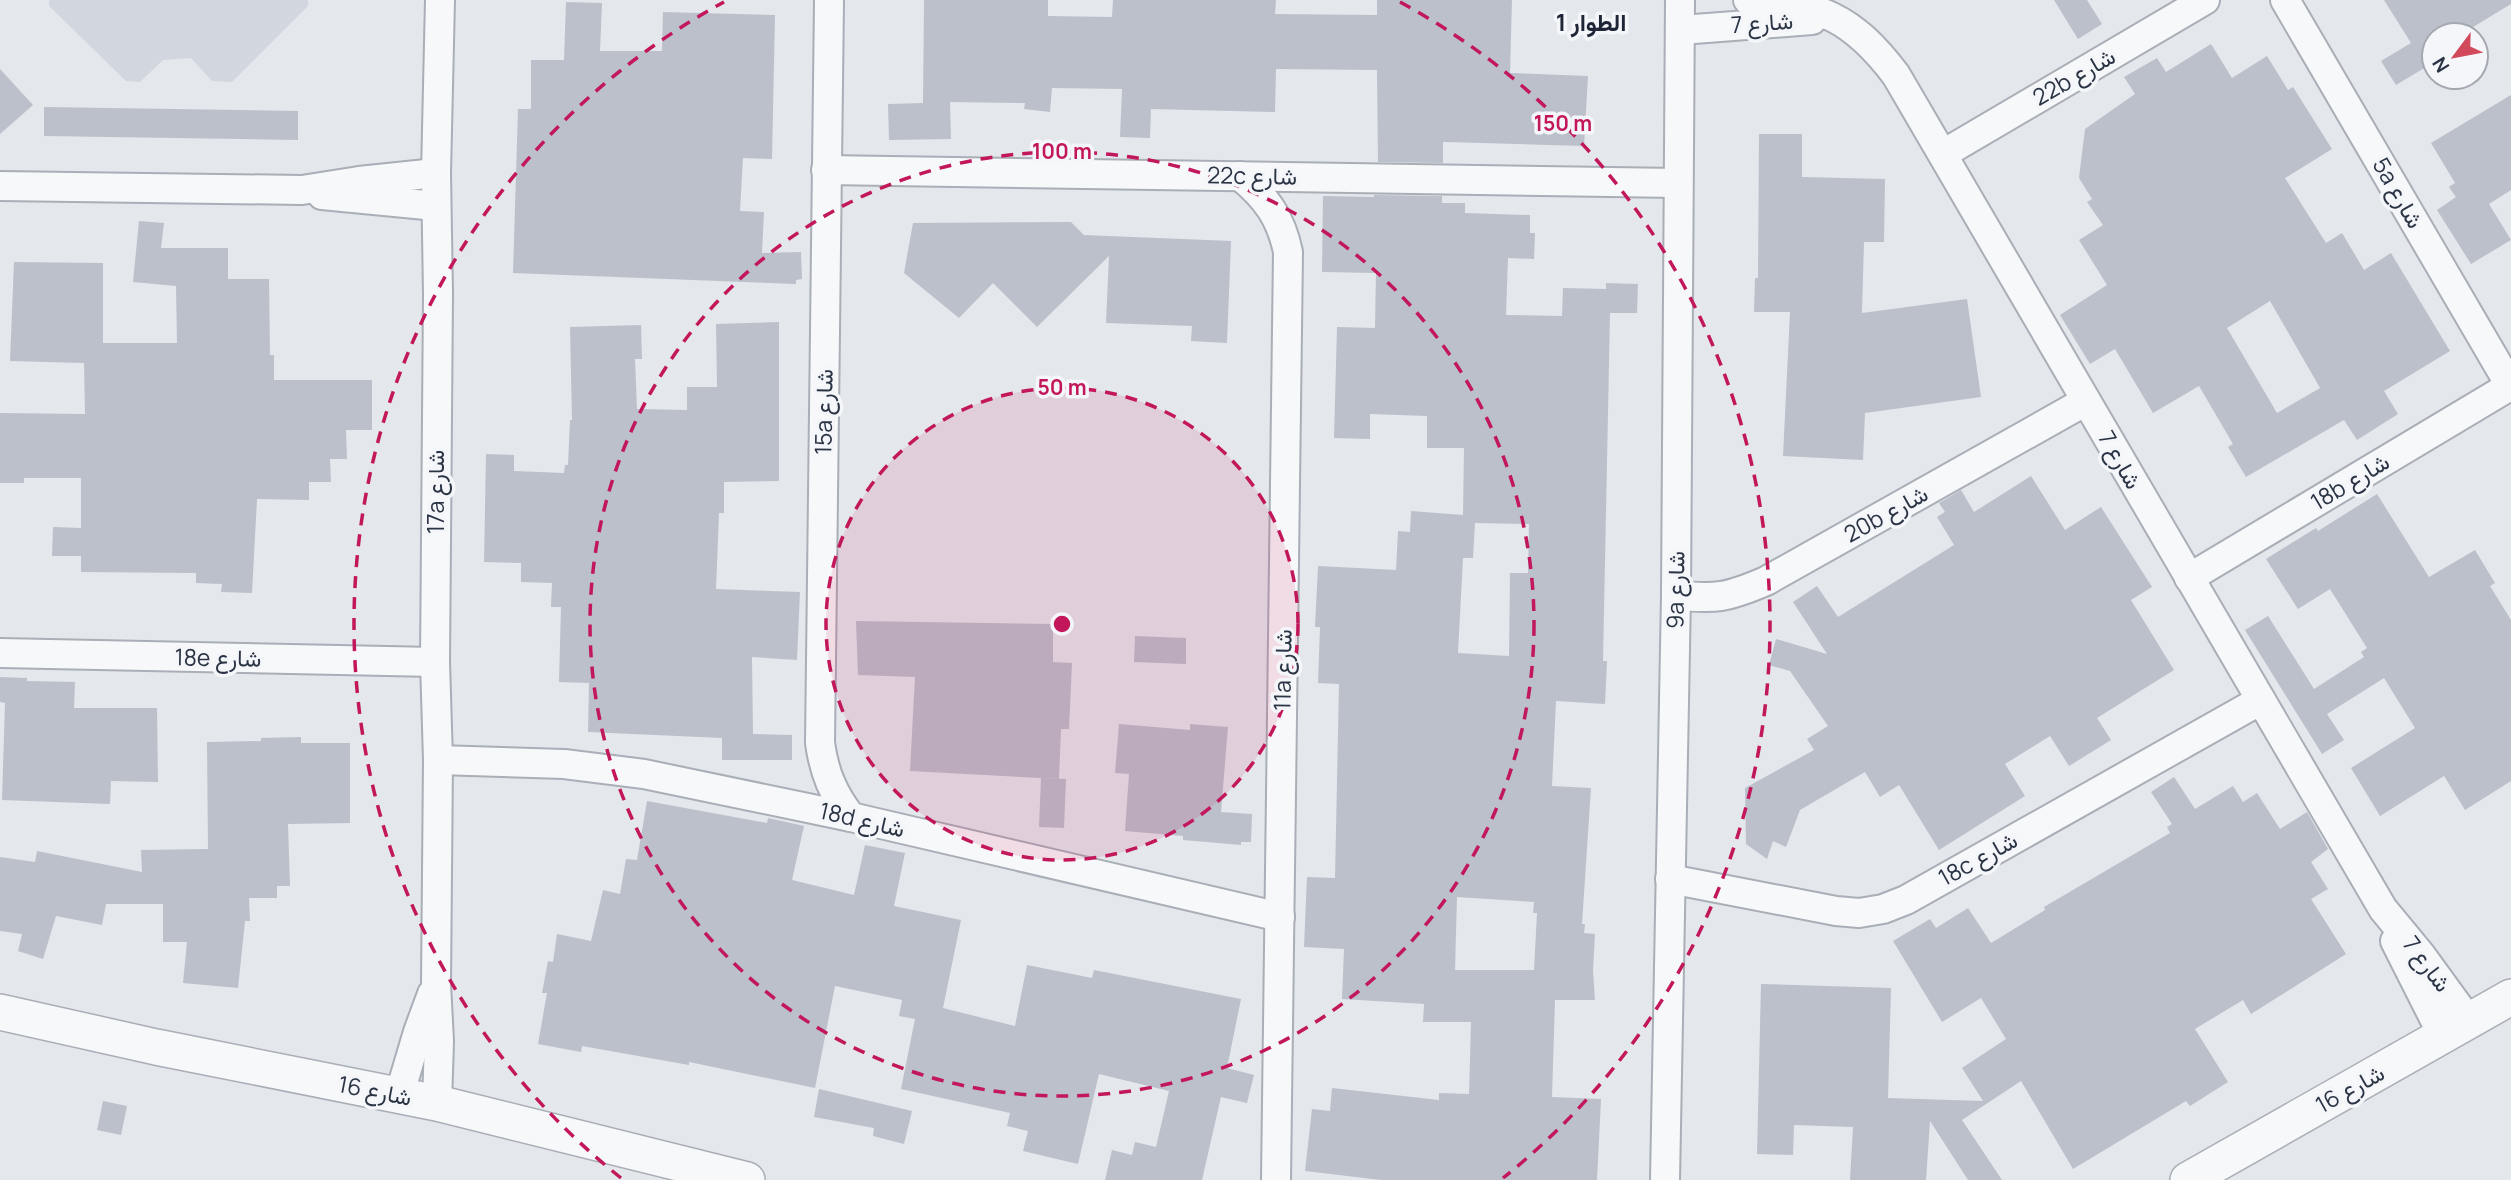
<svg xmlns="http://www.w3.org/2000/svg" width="2511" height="1180" viewBox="0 0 2511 1180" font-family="Manrope,Vazirmatn,sans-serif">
<rect width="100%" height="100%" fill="#e4e7ec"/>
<polygon fill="#d2d6de" points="49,0 308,0 308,6 232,82 212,81 191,58 163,60 140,82 126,81 49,6"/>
<g fill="#bbc0ca" fill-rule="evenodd">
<polygon points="924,0 1048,0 1048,16 1112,17 1113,0 1276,0 1275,14 1377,15 1377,0 1512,0 1510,73 1588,76 1584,146 1447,142 1443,142 1443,163 1378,162 1377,70 1276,69 1275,112 1151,109 1150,138 1120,137 1122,89 1052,88 1050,112 1024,109 1025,103 950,102 951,139 889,140 888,104 923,103"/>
<polygon points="2054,0 2087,0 2102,24 2078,39"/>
<polygon points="2384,0 2511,0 2511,4 2460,35 2434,35 2434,80 2426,67 2396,85 2381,61 2411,43"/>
<polygon points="566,2 602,3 600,51 662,51 663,12 775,15 772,159 743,158 740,211 764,212 762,253 801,252 802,279 796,280 796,284 513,273 518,109 531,109 531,60 564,60"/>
<path d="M2211 44 2232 78 2267 56 2288 90 2293 87 2332 149 2285 178 2326 243 2342 233 2364 270 2391 253 2450 351 2384 391 2398 414 2357 440 2344 420 2246 477 2228 447 2233 444 2199 386 2153 413 2115 349 2090 364 2060 315 2107 285 2079 240 2103 225 2087 202 2092 199 2079 178 2085 129 2135 94 2124 77 2157 58 2166 72ZM2270 301 2320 388 2277 413 2227 328Z"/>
<polygon points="0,69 33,105 0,134"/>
<polygon points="2511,95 2511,190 2489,204 2511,240 2471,264 2437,210 2456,197 2449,187 2455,183 2431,143"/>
<polygon points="44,107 298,111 298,140 44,136"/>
<polygon points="1759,134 1802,134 1802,177 1885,179 1884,242 1864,242 1862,313 1967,299 1981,397 1865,413 1863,460 1783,456 1790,312 1754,312 1755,278 1758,278"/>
<path d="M1374 195 1442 196V203H1465V213L1530 215V233H1535L1534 259 1508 258 1506 315 1562 316 1563 288 1606 289V283L1638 284 1637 313H1610L1603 661H1607L1605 704 1556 701 1552 786 1591 788 1582 924H1585L1584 933 1595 934 1593 971 1595 1000H1555L1552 1097 1601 1099 1597 1180H1381L1305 1171 1312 1109 1330 1111 1332 1088 1439 1100V1093L1469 1094 1471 1022H1423L1424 1004 1342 999 1344 949 1304 947 1307 877 1335 878 1339 684 1318 683 1320 627H1315L1318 566 1396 570 1398 531 1410 532 1411 511 1463 515 1464 448H1427V416L1370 414V439L1334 438 1337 327 1375 328 1376 273 1322 272 1323 196 1374 197ZM1475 523 1529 524 1528 573H1510L1509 656 1458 653 1463 558H1473ZM1457 897 1534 902 1533 913H1537L1534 970H1455Z"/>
<polygon points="139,221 164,223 161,248 228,248 228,279 269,279 270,355 274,355 274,380 372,380 372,430 346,430 347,459 330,459 331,482 309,482 309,500 257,499 252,593 221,592 222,584 196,583 196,573 81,572 81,556 52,556 53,527 81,528 81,478 24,478 24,483 0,483 0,413 85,414 84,363 10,361 14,262 103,263 103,343 177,343 176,286 133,282"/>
<polygon points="1071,222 1084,235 1231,241 1227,343 1191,341 1192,326 1106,323 1109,256 1037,327 993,283 959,318 904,273 913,223"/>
<polygon points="779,322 779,481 724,482 724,513 719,513 716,589 800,592 797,660 752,657 753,734 792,735 792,760 722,760 722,738 588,732 589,683 559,682 561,607 551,607 552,583 521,582 521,563 484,562 486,454 514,455 514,471 564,473 565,465 568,465 570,420 572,420 570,327 641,325 642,359 635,359 637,409 687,410 687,387 717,387 716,324"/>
<polygon points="2031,476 2065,530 2101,507 2152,587 2131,600 2174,670 2097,718 2111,740 2069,766 2050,736 2005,764 2025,796 1939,850 1899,785 1880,797 1865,772 1800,810 1786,847 1773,841 1767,859 1746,844 1745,788 1814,750 1807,739 1828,726 1790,671 1769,665 1776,639 1827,654 1793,602 1817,586 1838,617 1954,545 1937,517 1945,512 1939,503 1961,490 1974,512"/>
<polygon points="2377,494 2429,577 2475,550 2495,583 2490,586 2511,620 2511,781 2465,810 2444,776 2380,816 2351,768 2415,728 2384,678 2327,714 2344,740 2322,754 2245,630 2268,616 2314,689 2364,657 2361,652 2367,648 2330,589 2298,609 2266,559 2316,528 2318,531"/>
<polygon points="856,621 1053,624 1053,662 1072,663 1069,729 1061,729 1059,779 910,771 915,677 858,675"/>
<polygon points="1135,636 1186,638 1186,664 1134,662"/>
<polygon points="0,677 27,678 27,681 75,682 74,708 157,708 158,782 111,781 110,804 2,800 5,703 0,702"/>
<polygon points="1119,724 1190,730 1190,724 1228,727 1221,812 1252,814 1251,842 1241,842 1241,845 1183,840 1183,836 1125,831 1129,774 1115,773"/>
<polygon points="301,737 301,743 350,743 350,823 288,824 290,886 277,886 277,898 249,898 250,921 245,921 238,988 183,983 187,942 163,942 163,904 106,904 102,925 56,916 43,959 18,951 22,934 0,931 0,857 35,862 37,851 142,872 141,850 208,849 207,742 261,741 261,738"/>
<polygon points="2174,777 2195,809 2233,786 2243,802 2257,793 2280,829 2307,812 2328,849 2311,862 2328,889 2311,899 2346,954 2251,1014 2243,1000 2195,1029 2228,1082 2190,1106 2186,1101 2073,1169 2021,1081 1962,1120 2002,1180 1968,1180 1930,1121 1926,1180 1850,1180 1853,1127 1794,1125 1793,1155 1757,1154 1761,984 1891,988 1888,1098 1983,1101 1962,1068 2006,1039 1981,998 1942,1022 1893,941 1930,919 1936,928 1968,908 1991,943 2045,910 2044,907 2170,833 2167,827 2172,824 2151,792"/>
<polygon points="1041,778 1066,779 1064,828 1039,827"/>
<polygon points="647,801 767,823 768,818 804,826 792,880 854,895 865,845 905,853 894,906 961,920 943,1008 1015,1026 1027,965 1092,978 1094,970 1241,999 1227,1068 1254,1075 1247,1103 1221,1097 1202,1180 1105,1180 1112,1150 1132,1155 1135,1142 1156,1147 1169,1091 1099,1074 1078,1164 1023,1151 1028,1131 1007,1126 1010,1113 901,1089 915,1019 899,1016 902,1000 835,986 815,1088 689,1062 689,1065 582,1046 581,1052 538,1044 547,993 542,993 548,961 553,962 557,934 591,941 603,890 620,894 626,859 637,860"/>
<polygon points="819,1089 912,1111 904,1144 873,1136 874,1128 814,1117"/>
<polygon points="103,1101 127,1106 121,1135 97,1130"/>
</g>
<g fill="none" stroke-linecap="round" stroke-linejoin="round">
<g stroke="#a9aeb7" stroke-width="32">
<g id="minor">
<path d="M829 0 820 743C824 772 833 794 851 817"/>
<path d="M1748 0C1820 4 1852 17 1896 75L2383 909 2421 955 2469 1021"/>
<polyline points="2285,0 2511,387"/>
<polyline points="1681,30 1812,20"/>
<polyline points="1943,154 2205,0"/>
<polyline points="826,170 1678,183"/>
<path d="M1240 176C1266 197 1281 218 1288 252L1276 1180"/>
<polyline points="0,186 302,190 359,181 436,173"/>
<polyline points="322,195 436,206"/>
<polyline points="2189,578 2510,386"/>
<path d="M1676 595C1715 600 1729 597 1766 581L2086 401"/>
<polyline points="0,653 435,662"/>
<polyline points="438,760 564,764 644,774 851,817 1280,917"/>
<polyline points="1670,879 1836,911 1859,913 1883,909 1906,900 2261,700"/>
<polyline points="2395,941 2443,1036"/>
<polyline points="399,1096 418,1032 432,994"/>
<polyline points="437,1103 439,1041 436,984 438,760 435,662 438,294 436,173 440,0"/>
<polyline points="1665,1180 1676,595 1680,0"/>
</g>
</g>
<g stroke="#a9aeb7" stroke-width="38">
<g id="tertiary">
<polyline points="0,1012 156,1047 437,1103 747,1180"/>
<polyline points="2188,1180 2511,997"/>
</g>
</g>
<use href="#minor" stroke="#f7f8fa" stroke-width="28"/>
<use href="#tertiary" stroke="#f7f8fa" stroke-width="35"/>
</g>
<circle cx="1062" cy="624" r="236" fill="#c2185b" fill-opacity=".12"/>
<g fill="none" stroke="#c2185b" stroke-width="3.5" stroke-dasharray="12 9">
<circle cx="1062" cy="624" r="236"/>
<circle cx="1062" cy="624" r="472"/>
<path d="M621 1178A708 708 0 0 1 724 2M1400 2A708 708 0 0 1 1503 1178"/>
</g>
<g text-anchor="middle" stroke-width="7" stroke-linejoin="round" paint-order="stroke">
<g font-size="23" fill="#2b3445" stroke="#f4f6f9">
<text transform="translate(1762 23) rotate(-4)" y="8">شارع 7</text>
<text transform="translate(2074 77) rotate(-30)" y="8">22b شارع</text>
<text transform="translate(1252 176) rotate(1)" y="8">22c شارع</text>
<text transform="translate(2398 193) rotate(60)" y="8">5a شارع</text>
<text transform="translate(824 412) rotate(-89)" y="8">15a شارع</text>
<text transform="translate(2120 460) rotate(60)" y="8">شارع 7</text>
<text transform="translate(2350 482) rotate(-31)" y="8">18b شارع</text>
<text transform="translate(436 492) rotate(-90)" y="8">17a شارع</text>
<text transform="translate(1886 514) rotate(-29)" y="8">20b شارع</text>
<text transform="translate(1676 590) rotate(-89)" y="8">9a شارع</text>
<text transform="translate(218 658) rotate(1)" y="8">18e شارع</text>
<text transform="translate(1283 670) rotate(-89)" y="8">11a شارع</text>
<text transform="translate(862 820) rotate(13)" y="8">18d شارع</text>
<text transform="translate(1978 859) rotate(-29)" y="8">18c شارع</text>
<text transform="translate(2427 964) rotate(53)" y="8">شارع 7</text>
<text transform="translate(2350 1089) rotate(-29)" y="8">شارع 16</text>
<text transform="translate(375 1091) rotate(11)" y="8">شارع 16</text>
</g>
<g font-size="24" font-weight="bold" fill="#1d2536" stroke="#f4f6f9">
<text x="1591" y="31">الطوار 1</text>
</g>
</g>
<circle cx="1062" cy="624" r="10" fill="#c2185b" stroke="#f4f6f9" stroke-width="3.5"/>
<g font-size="21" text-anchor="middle" font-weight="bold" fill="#c2185b" stroke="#f4f6f9" stroke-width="7" stroke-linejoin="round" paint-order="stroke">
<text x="1563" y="131">150 m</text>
<text x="1062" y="159">100 m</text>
<text x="1062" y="395">50 m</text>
</g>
<g transform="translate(2455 56) rotate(238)"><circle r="33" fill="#f4f6f9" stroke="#a4a8b1" stroke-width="2"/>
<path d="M0-5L12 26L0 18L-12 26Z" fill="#d1495b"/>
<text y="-10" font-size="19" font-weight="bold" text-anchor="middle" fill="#2b3445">N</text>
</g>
</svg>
